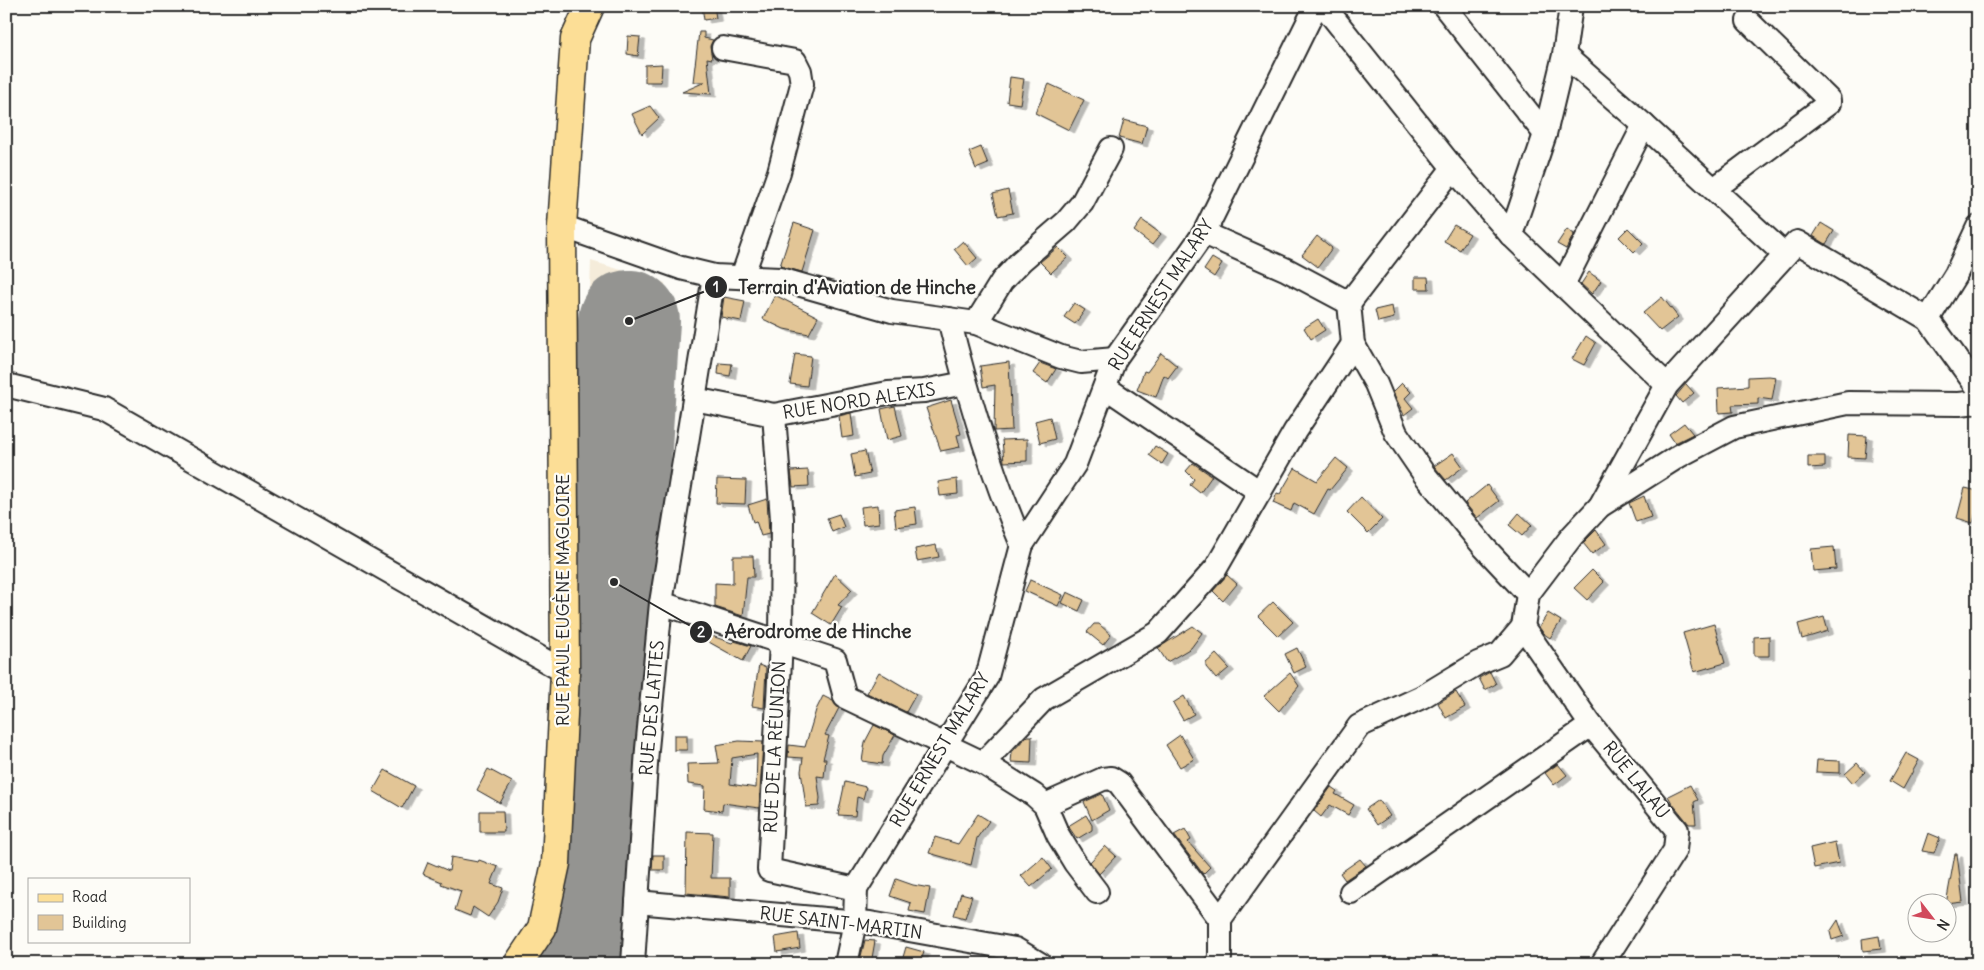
<svg xmlns="http://www.w3.org/2000/svg" width="1984" height="970" viewBox="0 0 1984 970" font-family="Delius,sans-serif">
<defs>
<filter id="shadow"><feDropShadow dx="5.5" dy="3" stdDeviation="0" flood-color="#0004"/></filter>
</defs>
<rect width="100%" height="100%" fill="#fdfcf7"/>
<filter id="ink" filterUnits="userSpaceOnUse"><feTurbulence type="fractalNoise" baseFrequency=".02" numOctaves="2"/><feDisplacementMap in="SourceGraphic" scale="10" xChannelSelector="R" yChannelSelector="G"/><feConvolveMatrix kernelMatrix="1 2 1 2 8 2 1 2 1" color-interpolation-filters="sRGB"/></filter>
<g filter="url(#ink)">
<polygon fill="#f5ecda" points="591,261 665,283 624,964 545,964 562,935 571,881"/>
<g fill="none" stroke-linecap="round" stroke-linejoin="round">
<polyline stroke="#949491" stroke-width="102" points="588,964 629,321"/>
</g>
<g fill="#e2c596" stroke="#2b2b2b" fill-rule="evenodd" filter="url(#shadow)">
<polygon points="702,6 714,6 716,18 704,20"/>
<polygon points="699,32 704,32 704,38 713,40 710,46 712,59 707,58 711,94 682,92 705,82 693,82"/>
<polygon points="628,36 640,37 638,56 627,54"/>
<polygon points="662,64 661,82 645,82 645,65"/>
<polygon points="1010,77 1024,79 1020,104 1007,102"/>
<polygon points="1049,84 1084,100 1069,130 1035,113"/>
<polygon points="650,106 659,118 642,134 632,114"/>
<polygon points="1124,120 1147,126 1142,144 1119,138"/>
<polygon points="981,147 988,164 976,169 969,152"/>
<polygon points="1008,190 1013,213 998,216 993,194"/>
<polygon points="1142,220 1161,234 1152,245 1134,231"/>
<polygon points="794,223 815,230 802,272 780,266"/>
<polygon points="1821,223 1834,231 1826,244 1813,236"/>
<polygon points="1454,225 1470,234 1460,250 1444,241"/>
<polygon points="1628,228 1643,243 1634,252 1619,237"/>
<polygon points="1567,229 1574,234 1566,249 1557,244"/>
<polygon points="1317,236 1332,248 1318,267 1302,255"/>
<polygon points="963,241 977,258 968,266 954,249"/>
<polygon points="1058,247 1068,257 1051,273 1040,262"/>
<polygon points="1212,258 1222,264 1214,277 1204,270"/>
<polygon points="1589,272 1601,281 1592,294 1581,284"/>
<polygon points="1415,277 1428,277 1429,289 1415,289"/>
<polygon points="775,295 818,317 809,334 784,329 763,319"/>
<polygon points="724,297 745,301 741,321 721,317"/>
<polygon points="1662,297 1678,317 1660,331 1643,313"/>
<polygon points="1074,303 1085,310 1075,324 1064,317"/>
<polygon points="1392,306 1394,318 1378,322 1375,310"/>
<polygon points="1318,319 1325,330 1311,339 1304,328"/>
<polygon points="1586,336 1596,343 1584,365 1572,359"/>
<polygon points="1161,353 1177,366 1168,378 1164,375 1156,397 1137,390 1144,371 1147,372"/>
<polygon points="795,354 811,356 807,386 790,384"/>
<polygon points="1009,362 1012,430 994,431 995,385 983,387 980,366"/>
<polygon points="719,363 732,364 730,376 718,374"/>
<polygon points="1040,363 1056,369 1047,383 1033,373"/>
<polygon points="1769,376 1776,377 1772,400 1758,398 1758,404 1732,405 1733,412 1719,413 1718,388 1748,386 1748,377"/>
<polygon points="1402,383 1411,392 1405,398 1413,408 1404,415 1393,392"/>
<polygon points="1686,384 1694,393 1682,403 1676,396"/>
<polygon points="951,400 961,434 957,435 960,447 941,451 926,408"/>
<polygon points="895,406 902,436 887,440 881,409"/>
<polygon points="851,413 854,436 842,438 839,416"/>
<polygon points="1050,417 1055,439 1040,443 1035,421"/>
<polygon points="1684,423 1693,434 1675,443 1669,434"/>
<polygon points="1849,435 1867,436 1865,458 1848,457"/>
<polygon points="1027,439 1027,461 1004,462 1002,440"/>
<polygon points="1155,446 1168,454 1162,464 1149,455"/>
<polygon points="865,451 870,474 855,477 851,454"/>
<polygon points="1453,453 1463,467 1446,480 1434,466"/>
<polygon points="1808,456 1825,456 1825,467 1808,468"/>
<polygon points="1336,458 1348,468 1330,490 1328,489 1314,514 1294,503 1291,511 1273,503 1277,493 1280,494 1295,468 1317,481"/>
<polygon points="1193,463 1212,476 1200,493 1190,485 1194,479 1186,471"/>
<polygon points="808,470 809,486 793,487 791,471"/>
<polygon points="717,479 746,480 745,504 716,503"/>
<polygon points="957,479 958,494 940,496 938,482"/>
<polygon points="1487,485 1499,501 1477,518 1465,503"/>
<polygon points="1965,488 1978,491 1978,504 1973,523 1957,518"/>
<polygon points="1644,496 1651,517 1636,522 1629,503"/>
<polygon points="1361,497 1382,519 1368,533 1347,512"/>
<polygon points="767,499 769,534 761,536 756,521 753,522 748,505"/>
<polygon points="878,505 879,523 863,525 861,507"/>
<polygon points="915,507 917,524 896,527 894,510"/>
<polygon points="1519,513 1532,525 1522,536 1509,525"/>
<polygon points="839,514 844,527 832,532 827,518"/>
<polygon points="1596,530 1606,544 1592,554 1583,543"/>
<polygon points="936,545 939,557 917,561 915,549"/>
<polygon points="1834,547 1836,569 1813,571 1811,549"/>
<polygon points="733,556 753,556 754,577 747,577 743,616 715,607 715,583 733,584"/>
<polygon points="1592,570 1604,582 1587,600 1574,588"/>
<polygon points="835,574 852,590 838,605 842,607 831,625 812,613"/>
<polygon points="1227,575 1237,584 1223,601 1213,591"/>
<polygon points="1030,580 1063,595 1058,606 1025,591"/>
<polygon points="1067,592 1084,600 1079,611 1062,603"/>
<polygon points="1273,602 1293,622 1278,636 1258,616"/>
<polygon points="1548,613 1561,621 1550,638 1544,634 1539,627"/>
<polygon points="1824,617 1828,631 1802,639 1798,624"/>
<polygon points="1094,624 1099,624 1111,635 1103,645 1087,632"/>
<polygon points="1714,624 1725,663 1694,672 1683,633"/>
<polygon points="1193,626 1202,633 1191,648 1167,662 1158,648"/>
<polygon points="709,635 732,643 734,641 751,646 743,661 707,641"/>
<polygon points="1769,636 1769,656 1754,656 1754,637"/>
<polygon points="1297,648 1306,667 1294,673 1285,654"/>
<polygon points="1216,654 1229,668 1216,679 1206,667 1206,663"/>
<polygon points="759,665 766,668 764,708 752,706"/>
<polygon points="879,672 916,694 906,712 867,693"/>
<polygon points="1490,672 1496,684 1485,690 1479,678"/>
<polygon points="1290,673 1299,686 1279,711 1264,696"/>
<polygon points="1456,692 1465,707 1446,718 1438,703"/>
<polygon points="823,696 833,701 839,708 825,735 829,736 823,759 826,759 824,777 817,776 820,798 819,806 806,807 801,771 803,758 788,757 789,745 805,747 816,710"/>
<polygon points="1184,696 1194,714 1183,720 1173,703"/>
<polygon points="874,725 895,735 883,756 882,764 862,761 865,742"/>
<rect x="674" y="735" width="13" height="15"/>
<polygon points="1180,735 1194,759 1180,767 1166,745"/>
<polygon points="1027,736 1032,736 1031,763 1011,762 1012,752"/>
<path d="M739 741 763 742 759 808 723 803 722 811 704 809 705 786 688 784 687 764 719 763 716 745ZM757 754 756 788 730 784 732 758Z"/>
<polygon points="1906,753 1919,760 1903,789 1890,781"/>
<polygon points="1817,760 1840,761 1840,773 1816,772"/>
<polygon points="1857,763 1865,772 1853,783 1845,774"/>
<polygon points="1558,764 1567,775 1554,785 1545,773"/>
<polygon points="488,769 512,782 500,803 477,790"/>
<polygon points="385,770 414,786 402,808 373,791"/>
<polygon points="845,782 866,787 863,799 857,797 855,816 838,815"/>
<polygon points="1690,785 1698,800 1694,802 1696,824 1689,824 1672,803 1668,796"/>
<polygon points="1331,787 1337,791 1335,794 1354,805 1348,815 1330,805 1321,817 1314,811"/>
<polygon points="1102,794 1109,810 1092,820 1084,802"/>
<polygon points="1379,800 1390,816 1377,825 1366,809"/>
<polygon points="480,811 503,811 504,832 480,832"/>
<polygon points="978,814 989,821 977,838 971,865 929,853 935,837 958,844"/>
<polygon points="1086,815 1092,825 1092,830 1077,839 1068,826"/>
<polygon points="1185,829 1191,840 1188,842 1210,867 1203,874 1174,835"/>
<polygon points="687,832 713,833 711,878 730,878 730,897 686,893"/>
<polygon points="1928,833 1940,838 1934,853 1922,851"/>
<polygon points="1835,842 1839,863 1814,868 1810,848"/>
<polygon points="1105,846 1116,856 1099,874 1090,862"/>
<polygon points="1955,854 1957,854 1963,902 1946,904"/>
<polygon points="653,855 664,855 664,870 652,870"/>
<polygon points="451,857 478,862 479,860 498,867 491,884 503,888 498,902 488,917 473,907 470,916 455,910 461,891 441,884 442,882 423,874 428,862 449,871"/>
<polygon points="1043,857 1052,869 1031,887 1021,876"/>
<polygon points="1360,859 1366,866 1345,880 1340,873"/>
<polygon points="896,879 913,885 930,888 925,914 909,911 911,903 890,896"/>
<polygon points="961,893 972,896 965,918 954,915"/>
<polygon points="1838,920 1844,936 1832,940 1830,932"/>
<polygon points="798,933 800,948 777,952 775,937"/>
<polygon points="1879,936 1881,949 1863,951 1862,939"/>
<polygon points="865,940 875,941 871,964 859,964"/>
<polygon points="906,947 924,952 920,964 901,964"/>
</g>
<g fill="none" stroke-linecap="round" stroke-linejoin="round">
<g stroke="#2b2b2b" stroke-width="26">
<g id="minor">
<polyline points="1324,6 1453,168 1511,235 1667,385"/>
<polyline points="1444,6 1545,134"/>
<polyline points="723,48 795,61 800,71 802,84 779,172 742,277"/>
<polyline points="1564,55 1644,125 1785,255"/>
<polyline points="1714,189 1829,103 1829,100 1748,21"/>
<polyline points="562,226 681,268 714,276 780,279 892,311 976,323 1061,357 1081,362 1115,359"/>
<polyline points="1204,233 1287,270 1349,303 1353,344 1376,384 1396,433 1424,474 1484,547 1528,594 1523,627"/>
<polyline points="1511,235 1545,134 1564,55 1571,6"/>
<polyline points="1563,285 1644,125"/>
<polyline points="1349,303 1453,168"/>
<path d="M949 319C968 396 991 472 1022 545"/>
<polyline points="1928,319 1956,274 1978,227"/>
<polyline points="976,323 1002,281 1021,261 1066,222 1082,203 1111,149"/>
<polyline points="6,385 104,409 565,672"/>
<polyline points="1105,387 1260,492"/>
<polyline points="694,399 774,415 888,393 924,391 965,383"/>
<polyline points="774,415 782,519 781,642 769,870 856,889"/>
<polyline points="1600,506 1667,385 1797,242 1928,319 1978,388"/>
<polyline points="1528,594 1572,536 1600,506 1679,456 1734,427 1848,403 1959,404 1978,402"/>
<polyline points="661,603 835,660 845,697 983,763 1044,699 1158,633 1216,568 1295,431 1353,344"/>
<polyline points="1523,627 1591,725 1677,830 1675,850 1602,964"/>
<polyline points="983,763 1034,795 1045,805 1058,835 1075,863 1097,892"/>
<polyline points="1045,805 1103,779 1111,778 1119,783 1220,919"/>
<polyline points="1351,892 1591,725"/>
<polyline points="637,902 870,923 1015,949 1040,964"/>
<polyline points="633,964 647,749 661,603 714,276"/>
<polyline points="846,964 855,922 856,889 987,677 1022,545 1075,464 1115,359 1204,233 1316,6"/>
<polyline points="1217,964 1220,958 1220,919 1359,726 1422,697 1478,663 1500,654 1523,627"/>
</g>
</g>
<g stroke="#2b2b2b" stroke-width="31">
<polyline id="major" points="518,964 542,928 556,863 565,672 562,226 575,39 590,6"/>
</g>
<use href="#minor" stroke="#fdfcf7" stroke-width="22"/>
<use href="#major" stroke="#fcde96" stroke-width="28"/>
</g>
</g>
<g text-anchor="middle" stroke-width="4.5" stroke-linejoin="round" paint-order="stroke">
<g font-size="18" fill="#2b2b2b" stroke="#fdfcf7">
<text transform="translate(1161 295) rotate(-57)" y="6">RUE ERNEST MALARY</text>
<text transform="translate(859 401) rotate(-9)" y="6">RUE NORD ALEXIS</text>
<text transform="translate(563 600) rotate(-90)" y="6">RUE PAUL EUGÈNE MAGLOIRE</text>
<text transform="translate(652 708) rotate(-85)" y="6">RUE DES LATTES</text>
<text transform="translate(775 747) rotate(-87)" y="6">RUE DE LA RÉUNION</text>
<text transform="translate(940 750) rotate(-59)" y="6">RUE ERNEST MALARY</text>
<text transform="translate(1636 780) rotate(51)" y="6">RUE LALAU</text>
<text transform="translate(841 923) rotate(7)" y="6">RUE SAINT-MARTIN</text>
</g>
</g>
<path fill="none" stroke="#2b2b2b" stroke-width="2" d="M629 321L716 287M614 582L701 632"/>
<g fill="#2b2b2b" stroke="#fdfcf7" stroke-width="2">
<circle cx="629" cy="321" r="5"/>
<circle cx="614" cy="582" r="5"/>
<circle cx="716" cy="287" r="12"/>
<circle cx="701" cy="632" r="12"/>
</g>
<g font-size="15" text-anchor="middle" font-weight="bold" fill="#fff">
<text x="716" y="292">1</text>
<text x="701" y="637">2</text>
</g>
<g font-size="19" text-anchor="middle" font-weight="bold" fill="#2b2b2b" stroke="#fdfcf7" stroke-width="4.5" stroke-linejoin="round" paint-order="stroke">
<text x="857" y="294">Terrain d'Aviation de Hinche</text>
<text x="818" y="638">Aérodrome de Hinche</text>
</g>
<rect width="1984" height="970" fill="none" stroke="#fdfcf7" stroke-width="25"/>
<rect x="12" y="12" width="1959" height="945" fill="none" stroke="#2b2b2b" stroke-width="2" filter="url(#ink)"/>
<rect x="28" y="878" width="162" height="65" fill="#fdfcf7" stroke="#a9a8a5"/>
<rect x="38" y="894" width="25" height="8" fill="#fcde96" stroke="#a9a8a5"/>
<text x="72" y="902" font-size="15" fill="#2b2b2b">Road</text>
<rect x="38" y="915" width="25" height="15" fill="#e2c596" stroke="#a9a8a5"/>
<text x="72" y="928" font-size="15" fill="#2b2b2b">Building</text>
<g transform="translate(1932 918) rotate(121)"><circle r="24" fill="#fdfcf7" stroke="#a9a8a5"/>
<path d="M0-4L9 19L0 12L-9 19Z" fill="#d1495b"/>
<text y="-8" font-size="14" font-weight="bold" text-anchor="middle" fill="#2b2b2b">N</text>
</g>
</svg>
